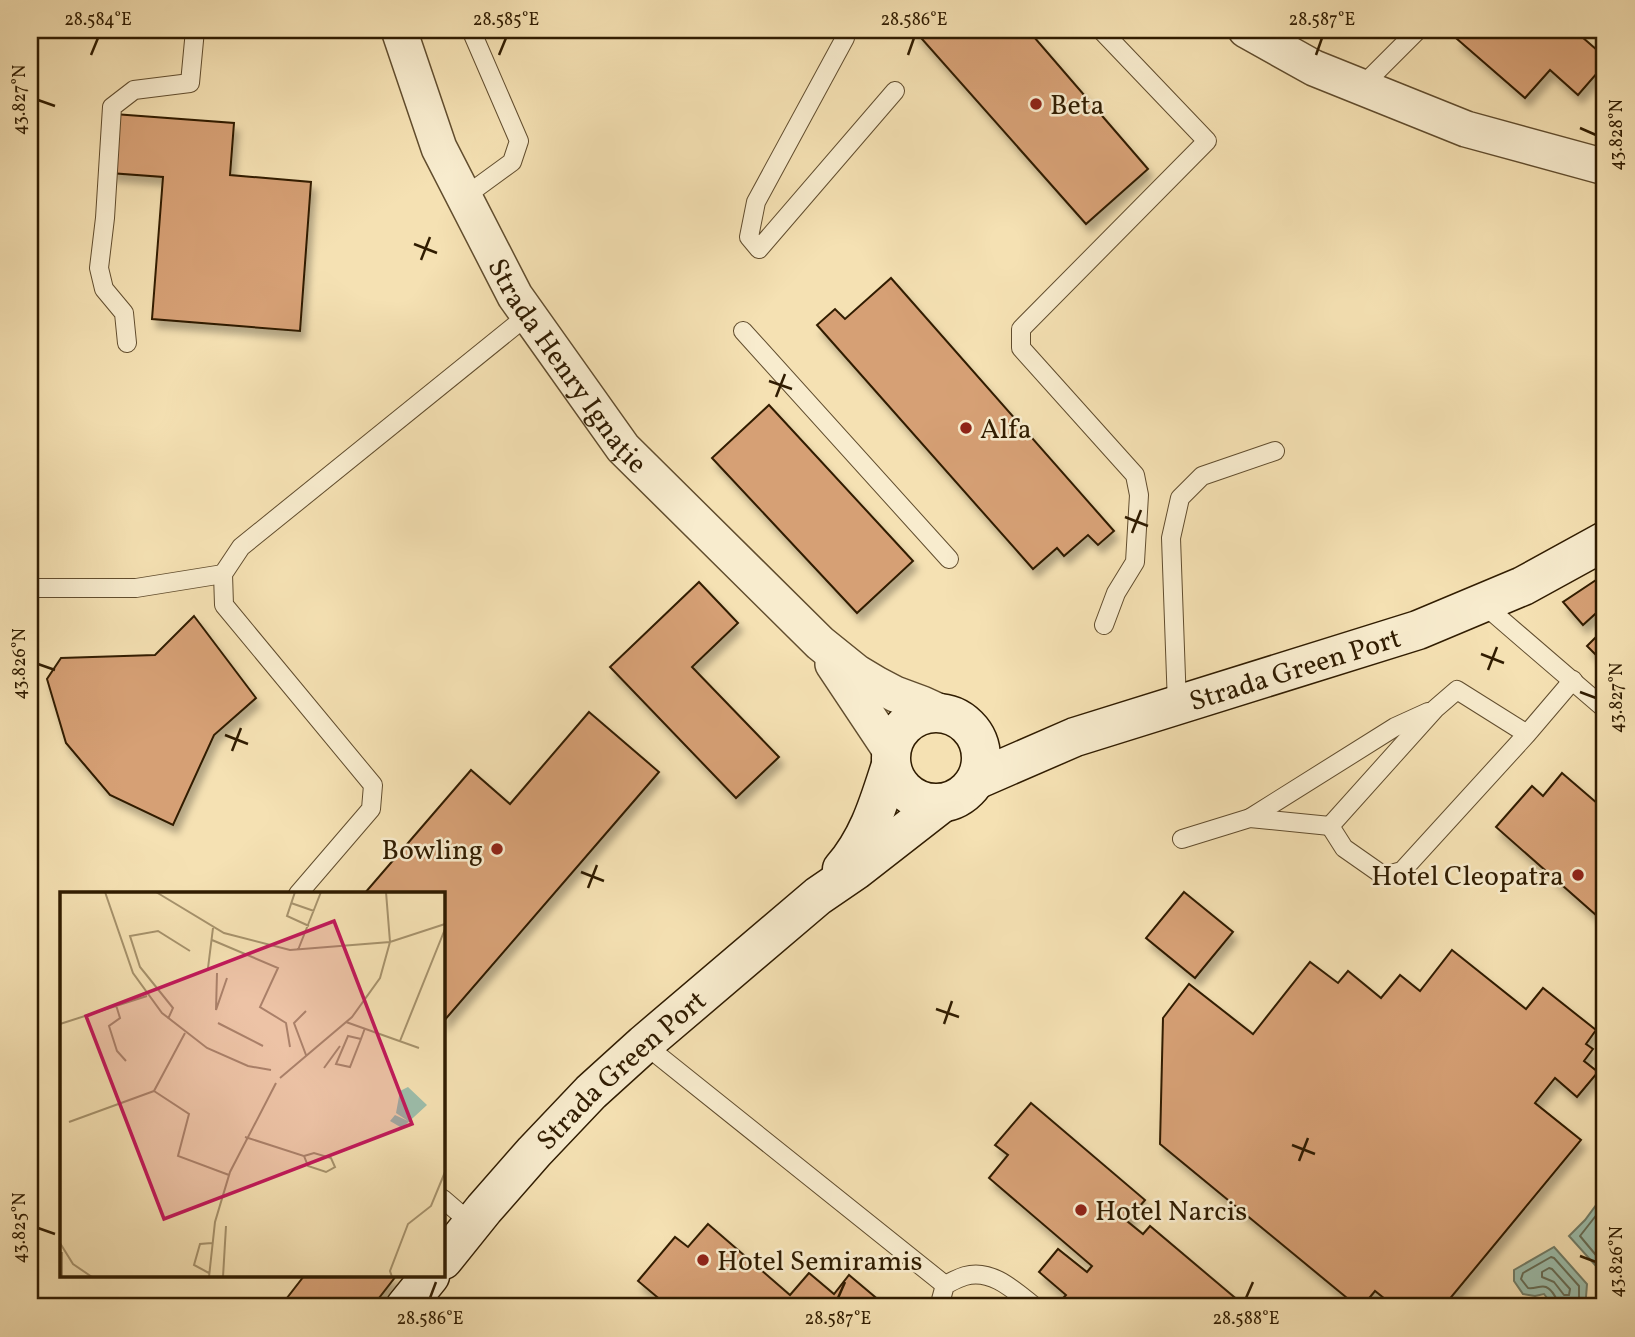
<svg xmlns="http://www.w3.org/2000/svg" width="1635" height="1337" viewBox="0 0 1635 1337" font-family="Vollkorn,serif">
<defs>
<filter id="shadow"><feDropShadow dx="4.5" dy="8" stdDeviation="3.5" flood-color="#0004"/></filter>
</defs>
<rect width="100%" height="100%" fill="#f5e1b3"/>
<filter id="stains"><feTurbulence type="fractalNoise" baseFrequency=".00286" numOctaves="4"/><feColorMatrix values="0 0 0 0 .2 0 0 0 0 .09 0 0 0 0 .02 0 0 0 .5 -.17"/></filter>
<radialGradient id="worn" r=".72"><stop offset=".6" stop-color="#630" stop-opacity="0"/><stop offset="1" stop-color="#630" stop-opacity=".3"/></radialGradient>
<g fill="#9cbeac" stroke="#717d68" stroke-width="2">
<polygon points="1605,1193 1605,1276 1569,1236 1585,1220"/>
<polygon points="1554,1247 1587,1284 1586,1297 1593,1307 1554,1307 1544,1294 1535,1296 1523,1294 1514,1281 1514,1270"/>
</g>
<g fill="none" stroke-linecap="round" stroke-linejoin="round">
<g stroke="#666d56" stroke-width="2">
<polyline points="1605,1204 1580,1236 1605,1266"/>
<polygon points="1549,1268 1552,1269 1570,1289 1569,1295 1564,1295 1554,1282 1542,1277 1542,1272"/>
<path d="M1559 1307C1558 1301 1553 1290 1546 1287 1541 1285 1535 1289 1528 1288L1521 1279 1523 1273 1551 1257 1554 1258 1579 1286V1299L1584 1307"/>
</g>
</g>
<g fill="#d6a075" stroke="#301c01" stroke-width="2" filter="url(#shadow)">
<polygon points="914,30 1028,30 1148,169 1086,224"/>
<polygon points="1466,30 1574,30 1605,57 1605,64 1578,95 1550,70 1525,98 1457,39"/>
<polygon points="114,114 234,123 230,175 311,182 300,331 152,319 163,177 110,173"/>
<polygon points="891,278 1114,531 1098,545 1088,535 1064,556 1057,548 1033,569 817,325 835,309 845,319"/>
<polygon points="769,405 913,561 857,613 712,458"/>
<polygon points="1605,574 1605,605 1583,625 1563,602"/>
<polygon points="699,582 738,623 692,667 779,757 736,798 610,667"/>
<polygon points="194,616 256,698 214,735 173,825 110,795 66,743 47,679 61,658 155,655"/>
<polygon points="1605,628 1605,664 1587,646"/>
<polygon points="589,712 659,772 443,1022 443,894 364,894 471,770 510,804"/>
<polygon points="1562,773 1605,810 1605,923 1496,827 1532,786 1543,796"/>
<polygon points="1184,892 1233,932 1195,978 1146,938"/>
<polygon points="1452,950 1526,1009 1543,988 1596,1030 1586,1044 1593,1049 1584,1061 1598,1072 1577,1097 1555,1078 1535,1103 1581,1140 1443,1307 1395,1307 1375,1291 1362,1307 1358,1307 1160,1144 1163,1018 1189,984 1253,1034 1310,962 1338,983 1348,971 1381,998 1400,975 1420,991"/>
<polygon points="1031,1103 1145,1200 1127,1221 1143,1234 1150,1226 1246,1307 1055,1307 1066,1295 1039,1272 1058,1249 1087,1272 1092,1266 989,1178 1008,1155 995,1145"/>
<polygon points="708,1224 790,1295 809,1273 834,1294 849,1275 887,1307 669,1307 638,1281 675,1237 688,1247"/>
<polygon points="304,1276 396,1276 372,1307 280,1307"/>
</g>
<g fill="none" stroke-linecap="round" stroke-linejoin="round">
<g stroke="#614d2e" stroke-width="20">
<g id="lane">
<polyline points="1101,30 1207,141 1021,329 1021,348 1135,475 1139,495 1135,562 1116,593 1104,625"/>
<polyline points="845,38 756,202 749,237 759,249 895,91"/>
<polyline points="1361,87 1418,30"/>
<polyline points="464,197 512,162 519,141 471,30"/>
<polyline points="743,331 949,559"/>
<polyline points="127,343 124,313 104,289 99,268 105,218 112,107 134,90 190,83 195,30"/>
<polyline points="30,588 136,588 223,574"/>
<polyline points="1483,604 1605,709"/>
<polyline points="1177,705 1171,538 1180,498 1202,476 1275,451"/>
<polyline points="1527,734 1457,690 1435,709 1330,826 1344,848 1384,876 1402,871 1527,734 1573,680"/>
<polyline points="1250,818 1395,727 1428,712"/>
<polyline points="1182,839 1250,818 1330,826"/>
<polyline points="298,894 371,809 373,785 224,605 223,574 241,547 528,315"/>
<polyline points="644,1044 945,1285"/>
<polyline points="443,1199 472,1224"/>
<path d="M939 1307 945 1285C951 1282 958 1278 965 1276 992 1268 1016 1292 1035 1307"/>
</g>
</g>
<g stroke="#614d2e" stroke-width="38">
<g id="street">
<path id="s1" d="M399 30 439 148 515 296 623 448 820 643 856 672 876 684 895 694 922 704 944 714"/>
<polyline points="1246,30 1314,68 1466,129 1605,167"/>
<polyline points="833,664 891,751"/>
</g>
</g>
<g stroke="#301c01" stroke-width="41">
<g id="secondary">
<circle cx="936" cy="758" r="45"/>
<path id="s2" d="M976 780 1075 737 1418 630 1523 586 1605 541"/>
<path d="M842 869C869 838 879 802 891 765"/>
<path id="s3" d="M443 1260 484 1209 534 1152 591 1092 644 1044 818 896 856 870 942 803"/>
<polyline points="405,1307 430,1276"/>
</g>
</g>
<use href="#lane" stroke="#f8ecce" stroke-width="18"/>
<use href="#street" stroke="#f8ecce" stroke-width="35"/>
<use href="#secondary" stroke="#f8ecce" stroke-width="38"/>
</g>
<path fill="none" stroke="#301c01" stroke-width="2.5" d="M91 55 98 38M499 55 506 38M908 55 914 38M1316 55 1322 38M38 100 55 106M1580 128 1596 135M414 244 437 253M421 260 430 237M769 381 792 389M776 397 785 374M1125 517 1148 526M1132 533 1141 510M1481 654 1504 663M38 664 55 670M1488 670 1497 647M1580 692 1596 698M225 735 248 744M232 751 241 728M581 872 604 881M588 888 597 865M936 1009 959 1017M944 1024 952 1001M1292 1145 1315 1154M1299 1161 1308 1138M38 1228 55 1234M1580 1256 1596 1262M430 1298 436 1282M838 1298 845 1282M1246 1298 1253 1282"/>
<g fill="#8f2418" stroke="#f8ecce" stroke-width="2.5">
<circle cx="1036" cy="104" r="7"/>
<circle cx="966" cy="428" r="7"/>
<circle cx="497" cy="849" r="7"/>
<circle cx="1578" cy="875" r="7"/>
<circle cx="1081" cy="1210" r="7"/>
<circle cx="703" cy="1260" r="7"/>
</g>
<g text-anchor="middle" stroke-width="5" stroke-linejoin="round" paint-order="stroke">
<g font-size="28" fill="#301c01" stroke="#f8ecce" text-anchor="start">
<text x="1050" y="114">Beta</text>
<text x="980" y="438">Alfa</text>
<text x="483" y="859" text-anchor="end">Bowling</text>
<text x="1564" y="885" text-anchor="end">Hotel Cleopatra</text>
<text x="1095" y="1220">Hotel Narcis</text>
<text x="717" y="1270">Hotel Semiramis</text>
</g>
<g font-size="28" fill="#301c01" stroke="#f8ecce">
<text dy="10" stroke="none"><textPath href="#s1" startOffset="378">Strada Henry Ignație</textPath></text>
<text dy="10" stroke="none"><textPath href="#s2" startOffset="338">Strada Green Port</textPath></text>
<text dy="10" stroke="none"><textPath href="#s3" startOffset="261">Strada Green Port</textPath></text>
</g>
</g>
<g transform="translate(60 892)">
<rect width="385" height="385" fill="#f5e1b3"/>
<path d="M348 195 367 213 342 236 330 229 335 223 348 229 336 221 340 199Z" fill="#9cbeac"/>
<path fill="none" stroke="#a6926c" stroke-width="2" d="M45 0 73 81 102 121 147 156 188 174 211 178M96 0 164 41 230 58 330 50 385 32M235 0 227 24 249 34M231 11 254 19M152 48 218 76 200 115 226 131 230 155M238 58 261 0M148 76 153 36M157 81 156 118 167 86M56 113 60 126 49 134 57 159 66 169M246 119 234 131 246 163M108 127 113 116 80 75 70 44 98 39 130 59M286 130 359 156M158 131 203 154M0 132 87 104M125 141 94 199 129 222 118 264 169 283M301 147 288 144 276 172 290 175 301 147 305 136M340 149 385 37M264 176 280 154M220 186 292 125 320 86 330 50 326 0M9 230 94 199M185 245 244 264 248 274 266 280 275 275 271 266 254 261 244 264M0 351 13 372 32 385M149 381 134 373 140 352 152 351M2 384V360M149 385 155 330 170 280 216 191M163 385 166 334M332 385 330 379 348 332 371 314 385 280"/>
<path fill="#c2185b" fill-opacity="0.15" stroke="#c2185b" stroke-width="3.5" d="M274 29 352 232 104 327 26 124Z"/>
<rect width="385" height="385" fill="none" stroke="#301c01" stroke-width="3.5"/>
</g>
<rect width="1635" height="1337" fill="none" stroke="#f5e1b3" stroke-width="77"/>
<rect x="38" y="38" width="1558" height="1260" fill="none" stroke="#301c01" stroke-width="2.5"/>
<g font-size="18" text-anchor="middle" fill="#301c01">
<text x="98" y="25">28.584°E</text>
<text x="506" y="25">28.585°E</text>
<text x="914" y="25">28.586°E</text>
<text x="1322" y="25">28.587°E</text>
<text transform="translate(19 100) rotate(-90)" y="6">43.827°N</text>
<text transform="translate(1616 135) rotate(-90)" y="6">43.828°N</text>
<text transform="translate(19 664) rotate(-90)" y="6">43.826°N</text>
<text transform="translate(1616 698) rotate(-90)" y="6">43.827°N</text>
<text transform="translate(19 1228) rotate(-90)" y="6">43.825°N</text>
<text transform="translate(1616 1262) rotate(-90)" y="6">43.826°N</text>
<text x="430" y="1324">28.586°E</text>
<text x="838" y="1324">28.587°E</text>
<text x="1246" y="1324">28.588°E</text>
</g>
<rect width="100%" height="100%" filter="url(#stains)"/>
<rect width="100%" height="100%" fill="url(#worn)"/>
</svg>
